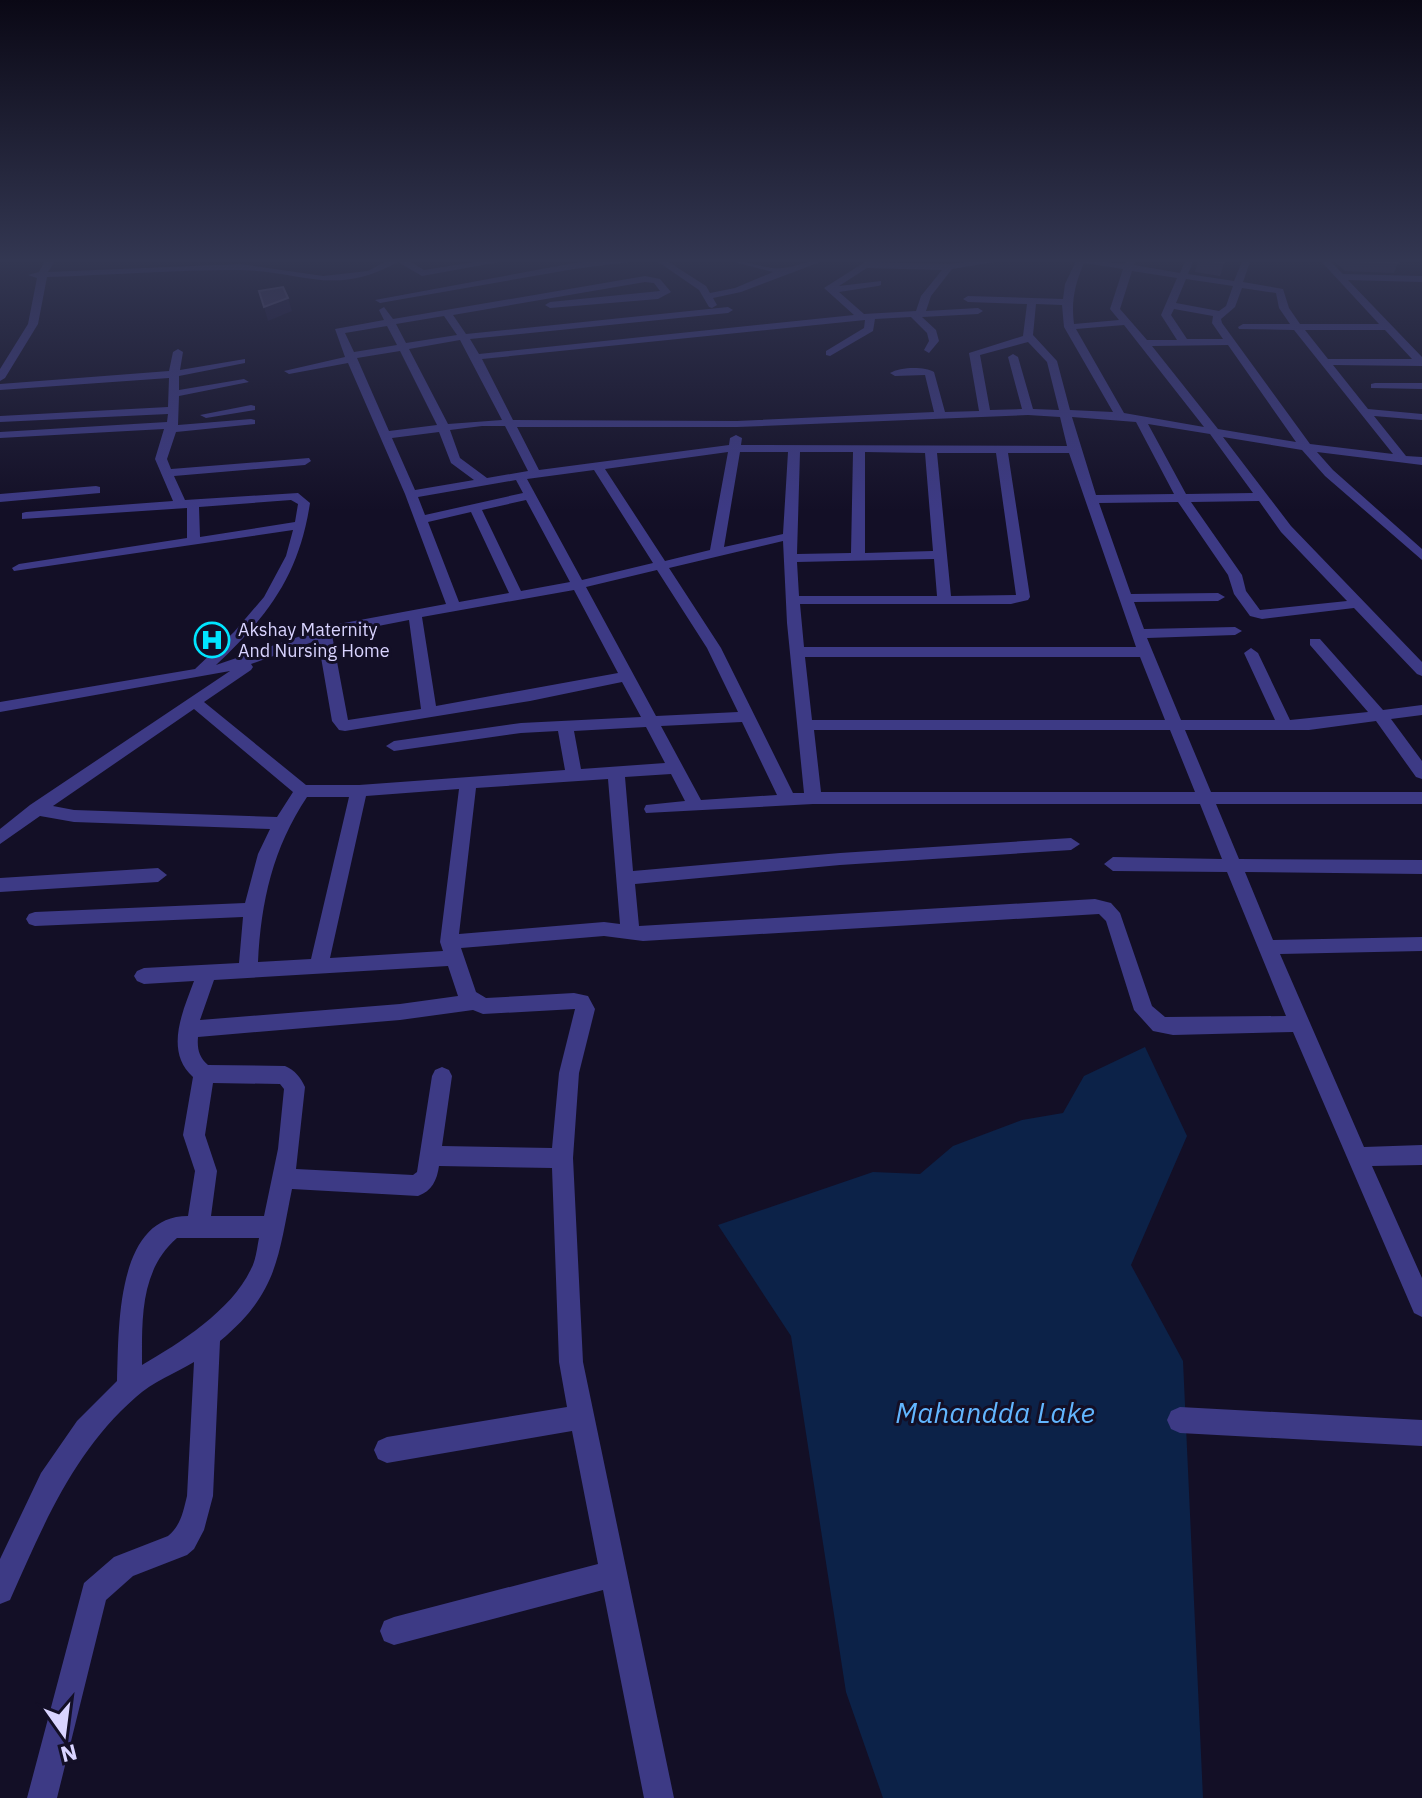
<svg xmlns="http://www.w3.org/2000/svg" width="1422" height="1798" viewBox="0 0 1422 1798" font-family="'IBM Plex Sans',sans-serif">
<rect width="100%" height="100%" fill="#130f26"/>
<polygon fill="#0c2248" points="1145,1047 1187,1136 1131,1265 1183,1361 1203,1798 883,1798 846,1692 791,1336 718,1225 873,1172 920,1174 953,1146 1022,1120 1063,1113 1084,1076"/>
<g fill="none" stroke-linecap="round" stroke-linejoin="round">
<g fill="#3d3a85" fill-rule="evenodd">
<path d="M46 259H56L48 272 241 264 323 276 368 271 390 259H406L424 270 493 259H515L422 276 398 262C333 298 302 270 237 270 174 270 110 275 47 277L38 324 5 378 0 381V369L28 324 37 278 28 275 39 272Z"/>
<polygon points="619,259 652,259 574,269 380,303 375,300 574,263"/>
<path d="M654 259H664L706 286 710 293 735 288 773 272 723 259C741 259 767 270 782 268 798 267 809 259 828 259L741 292 713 298 717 305 712 308 709 307 699 290Z"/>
<path d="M991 259 1001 261 952 269 931 296 926 311 978 308 983 311 978 314 922 317 936 330 939 341 929 353 924 350 929 341 927 333 911 317 875 319 873 331 830 356 826 355V351L864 328 865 320 482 359 513 420 737 421 934 412 925 375 895 376 890 373C900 367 924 366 934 372L945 412 979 411 969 353 1023 336 1027 304 968 302 963 299 968 296 1063 299 1065 284 1077 259 1125 264 1128 259H1136L1134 265 1180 273 1186 259H1194L1188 274 1234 281 1243 259H1251L1243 282 1283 289 1289 308 1300 324H1379L1319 259H1328L1343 274 1422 276V282L1348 280 1422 357V366L1333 365 1368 409 1422 414V420L1374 416 1406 456 1422 457V465L1317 452 1333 470 1422 549V560L1325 476 1302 450 1223 437 1291 526 1422 662V676L1417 674 1354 608 1262 619 1250 616 1234 594 1228 575 1178 502 1099 503 1131 594 1218 593 1225 597 1218 601 1134 602 1144 629 1235 627 1242 631 1235 635 1147 638 1181 720H1275L1244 653 1251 648 1258 653 1290 720 1368 712 1310 645V639H1320L1383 710 1422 705V715L1391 719 1422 761V779L1416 777 1376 721 1309 730H1185L1211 792H1422V804H1216L1239 859 1422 860V874L1245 872 1273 940 1422 937V951L1280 954 1364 1147 1422 1145V1165L1372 1166 1422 1278V1317L1414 1313 1293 1032 1173 1035 1153 1031 1134 1010 1106 921 1099 914 643 941 604 936 461 948 476 992 486 998 574 993 588 996 595 1009 579 1073 573 1158 583 1362 674 1798H644L603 1590 394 1645 384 1641 380 1631 384 1621 394 1617 598 1564 572 1431 387 1463 378 1459 374 1450 378 1441 387 1437 567 1407 559 1362 552 1168 439 1166C437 1180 432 1191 418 1196L292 1189C278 1257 278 1293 220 1341L213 1496 204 1530 194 1549 187 1555 133 1576 106 1600 57 1798H27L84 1583 114 1557 168 1536C181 1525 183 1512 187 1496L194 1362C176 1373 152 1382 136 1397 73 1452 43 1526 10 1600L0 1604V1559L41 1473 77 1421 117 1381C119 1330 115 1216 188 1216L195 1171 183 1135 193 1077C164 1051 183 1011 194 981L144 984 137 981 134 976 137 971 144 968 239 963 243 917 35 926 29 924 26 919 29 914 35 912 245 903 258 854 270 829 74 822 40 816 0 844V829L30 805 230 671 0 712V702L195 669 234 632 264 597 286 556 293 530 14 571 12 568 19 564 187 538V508L22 519V513L26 512 173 501 155 459 164 429 0 438V432L167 422 168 414 0 422V416L168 407 169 378 0 390V384L169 371 173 352 178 349 183 352 180 370 245 359V363L179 376V390L244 379 249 382 179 396 178 425 251 419 255 420V424L176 432 167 459 171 469 309 458 311 461 305 465 174 476 185 500 298 493 310 503C299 575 269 615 216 665L333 625 446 604 405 494 348 363 289 374 284 371 345 357 335 329 384 320 379 310 384 307 393 319 645 276 660 279 671 292 658 299 550 308 545 305 550 302 660 291 654 283 645 282 453 315 466 334 728 307 733 310 728 313 470 339 479 354 854 315 824 288 865 262 949 264ZM1084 263 1123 269 1110 309 1119 320 1074 324C1071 301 1075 284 1084 263ZM867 268 942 270 921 296 916 311 864 314 839 292 878 286 881 285V281L839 286ZM1132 271 1177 278 1161 315 1177 340H1147L1120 309ZM1186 279 1233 286 1226 306 1219 311 1176 303ZM1242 288 1276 293 1279 308 1290 324H1243L1238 327 1239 329 1294 330 1393 454 1310 444 1222 323 1221 319 1235 307ZM1036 304 1062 305 1064 327 1113 412 1070 410 1057 361 1033 335ZM1174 309 1213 316 1212 323 1223 339H1187L1171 315ZM444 316 457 335 406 343 396 324ZM1124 325 1204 427 1124 413 1076 329ZM387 326 397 345 354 352 345 333ZM1305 330H1385L1412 359H1328ZM460 340 502 420 448 424 409 349ZM1028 342 1047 362 1059 410 1033 409 1018 357 1013 354 1008 357 1022 409 990 410 980 355ZM1228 345 1296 442 1218 429 1152 346ZM400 351 437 425 389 431 357 358ZM1028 415 1060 417 1067 446 741 445 742 438 736 435 730 438 729 445 539 470 517 427H737ZM1072 417 1136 422 1174 494 1096 495ZM1148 424 1210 434 1253 493 1186 494ZM482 426H505L528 471 487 478 460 458 450 430ZM439 432 451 463 474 480 415 490 392 438ZM728 452 710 550 665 561 605 469ZM740 452H788L783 534 724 547ZM800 452H853L851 553 797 554ZM865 452 925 453 933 551 865 553ZM937 453H996L1016 595 951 596ZM1008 453H1069L1136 647H804L800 604H1011L1028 600 1030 597ZM594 470 653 563 582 580 527 479ZM516 480 523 493 425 515 418 497ZM291 500 298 504 295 522 200 537 199 507ZM526 500 570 582 521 591 482 510ZM1259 501 1281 532 1347 601 1260 610 1246 591 1242 575 1191 502ZM471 512 509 593 459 602 428 522ZM783 541 787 623 804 793H793L721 648 669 568ZM934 559 937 596H799L797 562ZM657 570 707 648 738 712 656 716 586 587ZM574 590 618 673 436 706 422 617ZM409 620 421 709 348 720 332 635ZM318 640 332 721 339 730 345 731 530 701 622 682 641 717 521 723 394 741 386 746 394 751 521 733 558 731 565 770 359 785H306L204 702 251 670 253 667 251 664ZM805 657H1140L1165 720H812ZM194 709 293 792 277 817 74 810 53 806ZM742 722 777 795 701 800 661 726ZM646 727 665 763 581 769 574 731ZM814 730H1170L1195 792H821ZM671 774 685 801 646 805 644 809 646 813 813 804H1200L1222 859 1113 857 1104 864 1113 871 1227 872 1286 1016 1165 1017 1152 1006 1120 913 1111 903 1095 899 639 926 635 884 840 865 1071 850 1080 844 1071 838 840 853 633 871 625 777ZM608 779 620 924 604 922 459 934 476 788ZM459 789 440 942 443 951 330 958 366 796ZM307 797H349L311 959 258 962C261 901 273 848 307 797ZM448 966 458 996 400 1004 200 1020 214 980ZM575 1009 559 1073 552 1148 442 1146 452 1076 449 1070 442 1067 435 1070 432 1076 417 1172 413 1175 296 1169 305 1087C301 1078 295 1070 285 1066L208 1065C199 1057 197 1049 198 1037L400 1020 473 1010 483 1014ZM213 1083 280 1084 284 1089 278 1149 264 1216H211L217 1171 205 1135ZM177 1238H259C257 1248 256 1260 251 1269 232 1310 180 1343 142 1365 142 1319 140 1270 177 1238Z"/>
<polygon points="1375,383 1422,383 1422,389 1371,388 1371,384"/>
<polygon points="251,405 255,406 255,410 206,418 200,415"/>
<polygon points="96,486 100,487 100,493 0,502 0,494"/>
<polygon points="158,868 167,875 158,882 0,892 0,878"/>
<polygon points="1180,1407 1422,1420 1422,1446 1180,1433 1171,1429 1167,1420 1171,1411"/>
</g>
</g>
<g fill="#312854">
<polygon points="1199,259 1224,263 1220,276 1195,272"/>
<polygon points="1332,259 1394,259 1398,263 1394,273 1345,271"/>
</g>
<polygon fill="#1d163a" points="288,298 292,311 268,321 264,307"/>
<g fill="#433a66" stroke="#5a527e" stroke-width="2">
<polygon points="1199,259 1225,259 1224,263"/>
<polygon points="1346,259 1394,259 1398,263 1349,261"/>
<polygon points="283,287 288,298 264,307 259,291"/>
</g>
<linearGradient id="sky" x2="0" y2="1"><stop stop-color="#0a0815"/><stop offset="0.51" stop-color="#333752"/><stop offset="1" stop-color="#333752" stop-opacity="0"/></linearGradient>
<rect width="1422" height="511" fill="url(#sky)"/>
<defs>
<g id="hospital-ring" transform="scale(1.8)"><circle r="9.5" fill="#130f26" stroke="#00e5ff" stroke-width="1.5"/><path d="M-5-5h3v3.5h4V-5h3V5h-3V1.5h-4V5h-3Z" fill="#00e5ff"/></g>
</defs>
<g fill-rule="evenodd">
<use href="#hospital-ring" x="212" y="640"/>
</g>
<g text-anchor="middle" stroke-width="6" stroke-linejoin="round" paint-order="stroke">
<g font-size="18" fill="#d9d4ff" stroke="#130f26" text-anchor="start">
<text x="238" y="636">Akshay Maternity<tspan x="238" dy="21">And Nursing Home</tspan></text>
</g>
<g font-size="28" font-style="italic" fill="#62b6ff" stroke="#130f26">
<text x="995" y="1423">Mahandda Lake</text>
</g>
</g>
<g transform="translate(64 1734) rotate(166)" stroke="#130f26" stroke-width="6" paint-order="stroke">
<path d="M0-6L14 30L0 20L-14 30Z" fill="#d9d4ff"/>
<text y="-12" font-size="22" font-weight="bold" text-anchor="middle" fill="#d9d4ff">N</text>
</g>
</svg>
